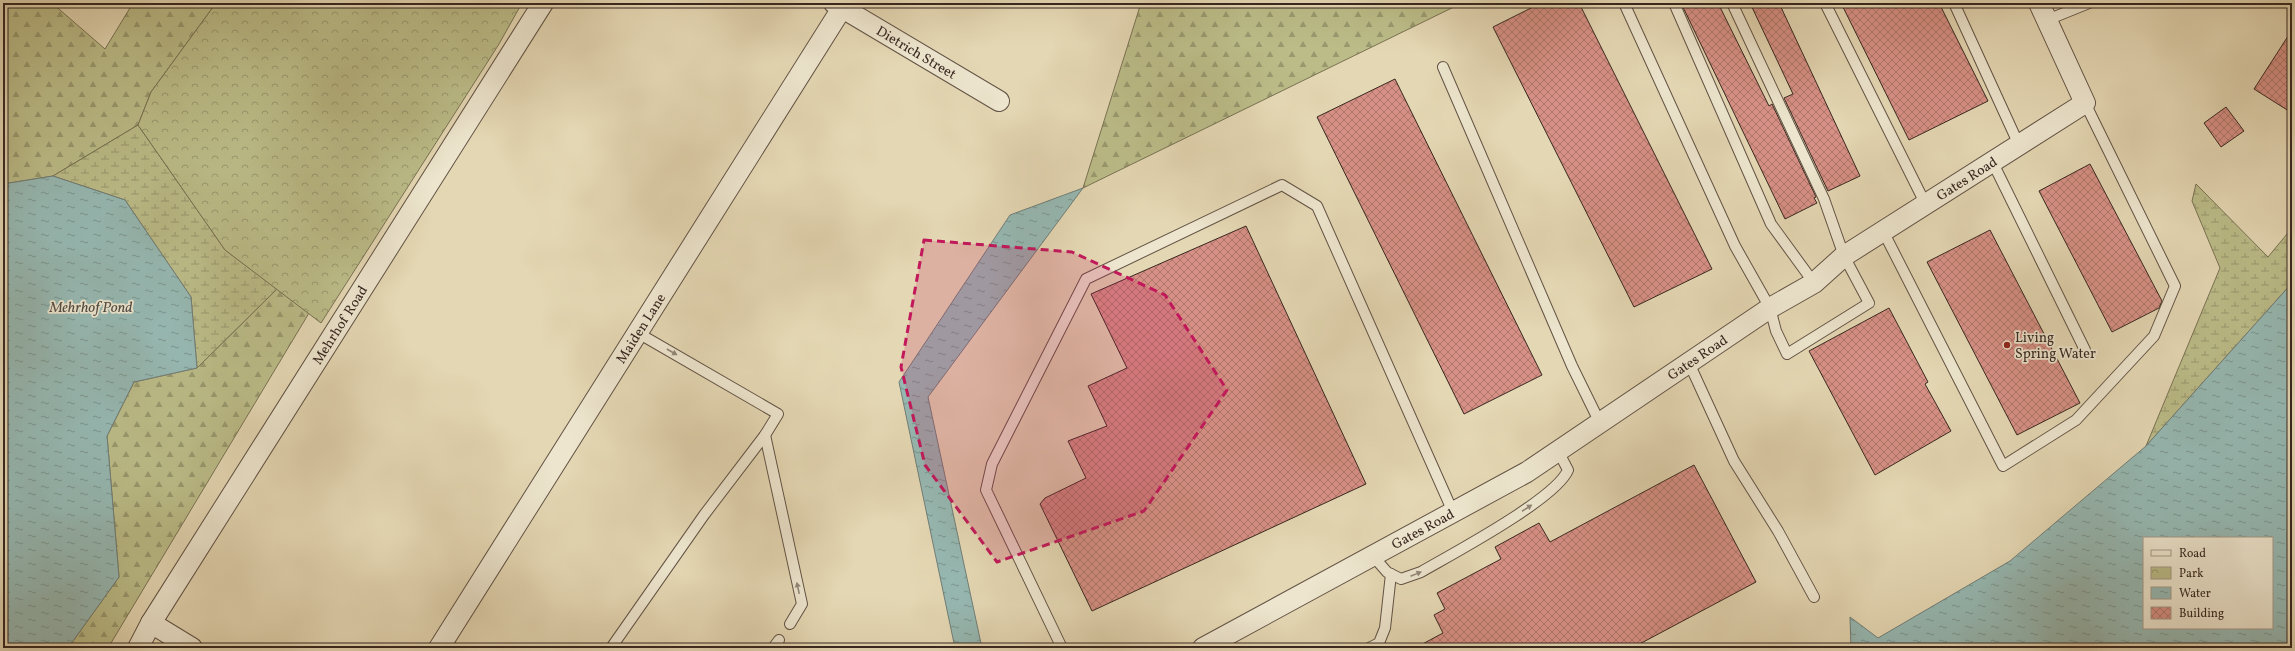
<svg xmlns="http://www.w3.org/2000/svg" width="2295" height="651" viewBox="0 0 2295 651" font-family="Vollkorn,serif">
<defs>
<pattern id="forest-firs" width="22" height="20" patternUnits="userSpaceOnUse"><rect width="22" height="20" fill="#bbbc88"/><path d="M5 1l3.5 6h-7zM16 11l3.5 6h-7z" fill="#99996f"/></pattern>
<pattern id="wetland-marsh" width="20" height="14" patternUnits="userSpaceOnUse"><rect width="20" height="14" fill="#bbbc88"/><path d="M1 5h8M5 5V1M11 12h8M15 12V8" fill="none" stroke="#99996f"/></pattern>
<pattern id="park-crowns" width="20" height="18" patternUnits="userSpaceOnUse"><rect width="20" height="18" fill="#bbbc88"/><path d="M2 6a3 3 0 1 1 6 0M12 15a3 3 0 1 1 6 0" fill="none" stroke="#99996f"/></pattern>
<pattern id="water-ripples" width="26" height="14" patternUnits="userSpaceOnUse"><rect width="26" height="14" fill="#96b8b2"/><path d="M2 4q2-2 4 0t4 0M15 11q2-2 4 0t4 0" fill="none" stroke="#7b9690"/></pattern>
<pattern id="building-cross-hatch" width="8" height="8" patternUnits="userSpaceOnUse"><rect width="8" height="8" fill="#d79085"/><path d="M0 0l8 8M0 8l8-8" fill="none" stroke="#af766c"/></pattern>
</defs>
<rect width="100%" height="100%" fill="#e4d7b3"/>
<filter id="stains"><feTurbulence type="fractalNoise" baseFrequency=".005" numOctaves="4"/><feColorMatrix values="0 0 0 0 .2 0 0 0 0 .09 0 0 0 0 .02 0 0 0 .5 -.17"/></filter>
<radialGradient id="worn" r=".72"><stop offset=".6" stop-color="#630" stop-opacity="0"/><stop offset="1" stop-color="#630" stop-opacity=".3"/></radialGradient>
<g fill="url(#forest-firs)" stroke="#797254">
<polygon points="3,3 52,3 105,49 133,3 216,3 151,92 138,125 53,176 3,184"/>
<polygon points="1141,3 1462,3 1083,188"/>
<polygon points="277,289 309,313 108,648 68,648 119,577 107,436 134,382 197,368"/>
</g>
<g fill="url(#wetland-marsh)" stroke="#797254">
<polygon points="138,125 225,250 277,289 197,368 191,297 125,200 53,176"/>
<polygon points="2196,184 2268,257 2292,228 2292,283 2146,446 2220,268 2192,201"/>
</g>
<polygon fill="url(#park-crowns)" stroke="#797254" points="216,3 522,3 499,44 321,323 225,250 138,125 151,92"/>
<g fill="url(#water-ripples)" stroke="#707e78" fill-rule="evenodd">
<polygon points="53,176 125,200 191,297 197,368 134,382 107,436 119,577 68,648 3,648 3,184"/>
<polygon points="1083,188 928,397 982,648 955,648 899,382 1010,215"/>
<path d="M2292 283V648H1851L1850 617 1878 638 2010 561 2146 446ZM2144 538H2272V628H2144Z"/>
</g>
<g fill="url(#building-cross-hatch)" stroke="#372720">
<polygon points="1541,3 1579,3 1712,269 1634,307 1493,27"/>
<polygon points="1681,3 1718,3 1769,106 1772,104 1816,197 1814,198 1817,203 1785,219"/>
<polygon points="1750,3 1779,3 1860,176 1828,191 1784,98 1793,94"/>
<polygon points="1841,3 1939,3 1988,101 1909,140"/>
<polygon points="2292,30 2292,113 2254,89"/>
<polygon points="1395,79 1542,375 1464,414 1317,117"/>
<polygon points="2226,107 2244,131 2221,147 2204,123"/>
<polygon points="2090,164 2162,301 2159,308 2112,332 2039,191"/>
<polygon points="1246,226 1366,484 1092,611 1040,504 1045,498 1086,478 1068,441 1107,426 1088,386 1127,368 1091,294"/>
<polygon points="1990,230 2080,403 2017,435 1927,262"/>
<polygon points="1889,308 1928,382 1925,384 1951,431 1875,475 1809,351"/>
<polygon points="1694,465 1756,582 1632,648 1415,648 1443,633 1434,615 1445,609 1437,593 1501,559 1495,547 1539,523 1550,542"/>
</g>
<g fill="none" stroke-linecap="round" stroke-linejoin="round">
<g stroke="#625345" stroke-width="12">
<g id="lane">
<polyline points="1624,3 1735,246 1770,308 1776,331 1787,354 1869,303 1844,256 1824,199 1732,3"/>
<polyline points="1674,3 1771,224 1814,283"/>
<polyline points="1825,3 1925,203"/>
<polyline points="1954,3 2019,145"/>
<polyline points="2047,20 2089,3"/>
<polyline points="1443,67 1572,366 1600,423"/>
<polyline points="1992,161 2085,350"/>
<polyline points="1883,231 2003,466 2076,420 2154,336 2175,286 2085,103"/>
<polyline points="1689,363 1734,461 1778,531 1814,597"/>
<polyline points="765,435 802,604 790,624"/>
<path d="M1373 556 1387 572 1401 579 1421 572C1452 554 1556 499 1568 470L1558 451"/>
<polyline points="611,648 704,515 765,435 778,414 638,333"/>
<polyline points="773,648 779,640"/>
<polyline points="1062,648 986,490 992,464 1086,279 1282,185 1317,206 1453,512"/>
<polyline points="1369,648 1379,643 1385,628 1391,574"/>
</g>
</g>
<g stroke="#625345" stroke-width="22">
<g id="street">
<path id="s1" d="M834 3 999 101"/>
<polyline points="151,623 192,648"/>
<path id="s2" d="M138 648 151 623 543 3"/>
<path id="s3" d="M439 648 842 8"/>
<path id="s4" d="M1203 648 1527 472 1770 308 1814 283 1844 256 2085 103 2039 3"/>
</g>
</g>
<use href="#lane" stroke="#ede5ce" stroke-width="10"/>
<use href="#street" stroke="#ede5ce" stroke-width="20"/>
</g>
<defs><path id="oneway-solid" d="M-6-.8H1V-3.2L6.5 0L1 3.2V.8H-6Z"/></defs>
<g fill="#928677">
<use href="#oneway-solid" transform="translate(672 352) rotate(30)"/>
<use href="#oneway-solid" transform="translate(1527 508) rotate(-33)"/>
<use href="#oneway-solid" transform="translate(1416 574) rotate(-22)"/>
<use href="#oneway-solid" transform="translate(798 588) rotate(-102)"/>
</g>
<path fill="#c2185b" fill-opacity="0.2" stroke="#c2185b" stroke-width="3" stroke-dasharray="8 5" stroke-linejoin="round" d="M924 240 1072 252 1165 295 1227 390 1144 511 997 562 925 465 901 367Z"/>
<circle fill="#8f2418" stroke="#ede5ce" stroke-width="1.5" cx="2007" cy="345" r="4"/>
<g text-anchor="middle" stroke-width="3.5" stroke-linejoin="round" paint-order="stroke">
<g font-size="14" fill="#372720" stroke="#ede5ce">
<text dy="5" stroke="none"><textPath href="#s1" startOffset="96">Dietrich Street</textPath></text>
<text dy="5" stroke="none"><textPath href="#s4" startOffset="898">Gates Road</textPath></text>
<text dy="5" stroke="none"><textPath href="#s2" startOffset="381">Mehrhof Road</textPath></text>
<text dy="5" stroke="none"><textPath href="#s3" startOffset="378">Maiden Lane</textPath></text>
<text dy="5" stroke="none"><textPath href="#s4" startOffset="574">Gates Road</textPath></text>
<text dy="5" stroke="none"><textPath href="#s4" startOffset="250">Gates Road</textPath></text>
</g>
<g font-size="14" fill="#372720" stroke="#ede5ce" text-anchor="start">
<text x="2015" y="342">Living<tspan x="2015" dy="16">Spring Water</tspan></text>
</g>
<g font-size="15" font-style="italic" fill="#4f4b44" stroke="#ede5ce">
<text x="91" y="312">Mehrhof Pond</text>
</g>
</g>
<rect width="2295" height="651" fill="none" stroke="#e4d7b3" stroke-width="16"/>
<rect x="4" y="4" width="2287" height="643" fill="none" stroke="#372720" stroke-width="2"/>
<rect x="8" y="8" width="2279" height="635" fill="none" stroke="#372720"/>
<rect x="2143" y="537" width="130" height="92" fill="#ede5ce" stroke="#a49988"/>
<rect x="2151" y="550" width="20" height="6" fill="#ede5ce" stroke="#a49988"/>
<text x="2179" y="557" font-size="12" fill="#372720">Road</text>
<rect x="2151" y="567" width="20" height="12" fill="url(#park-crowns)" stroke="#a49988"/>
<text x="2179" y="577" font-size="12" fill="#372720">Park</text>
<rect x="2151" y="587" width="20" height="12" fill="url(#water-ripples)" stroke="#a49988"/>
<text x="2179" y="597" font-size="12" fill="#372720">Water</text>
<rect x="2151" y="607" width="20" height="12" fill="url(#building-cross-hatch)" stroke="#a49988"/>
<text x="2179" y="617" font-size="12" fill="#372720">Building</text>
<rect width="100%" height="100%" filter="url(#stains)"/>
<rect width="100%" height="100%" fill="url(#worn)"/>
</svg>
